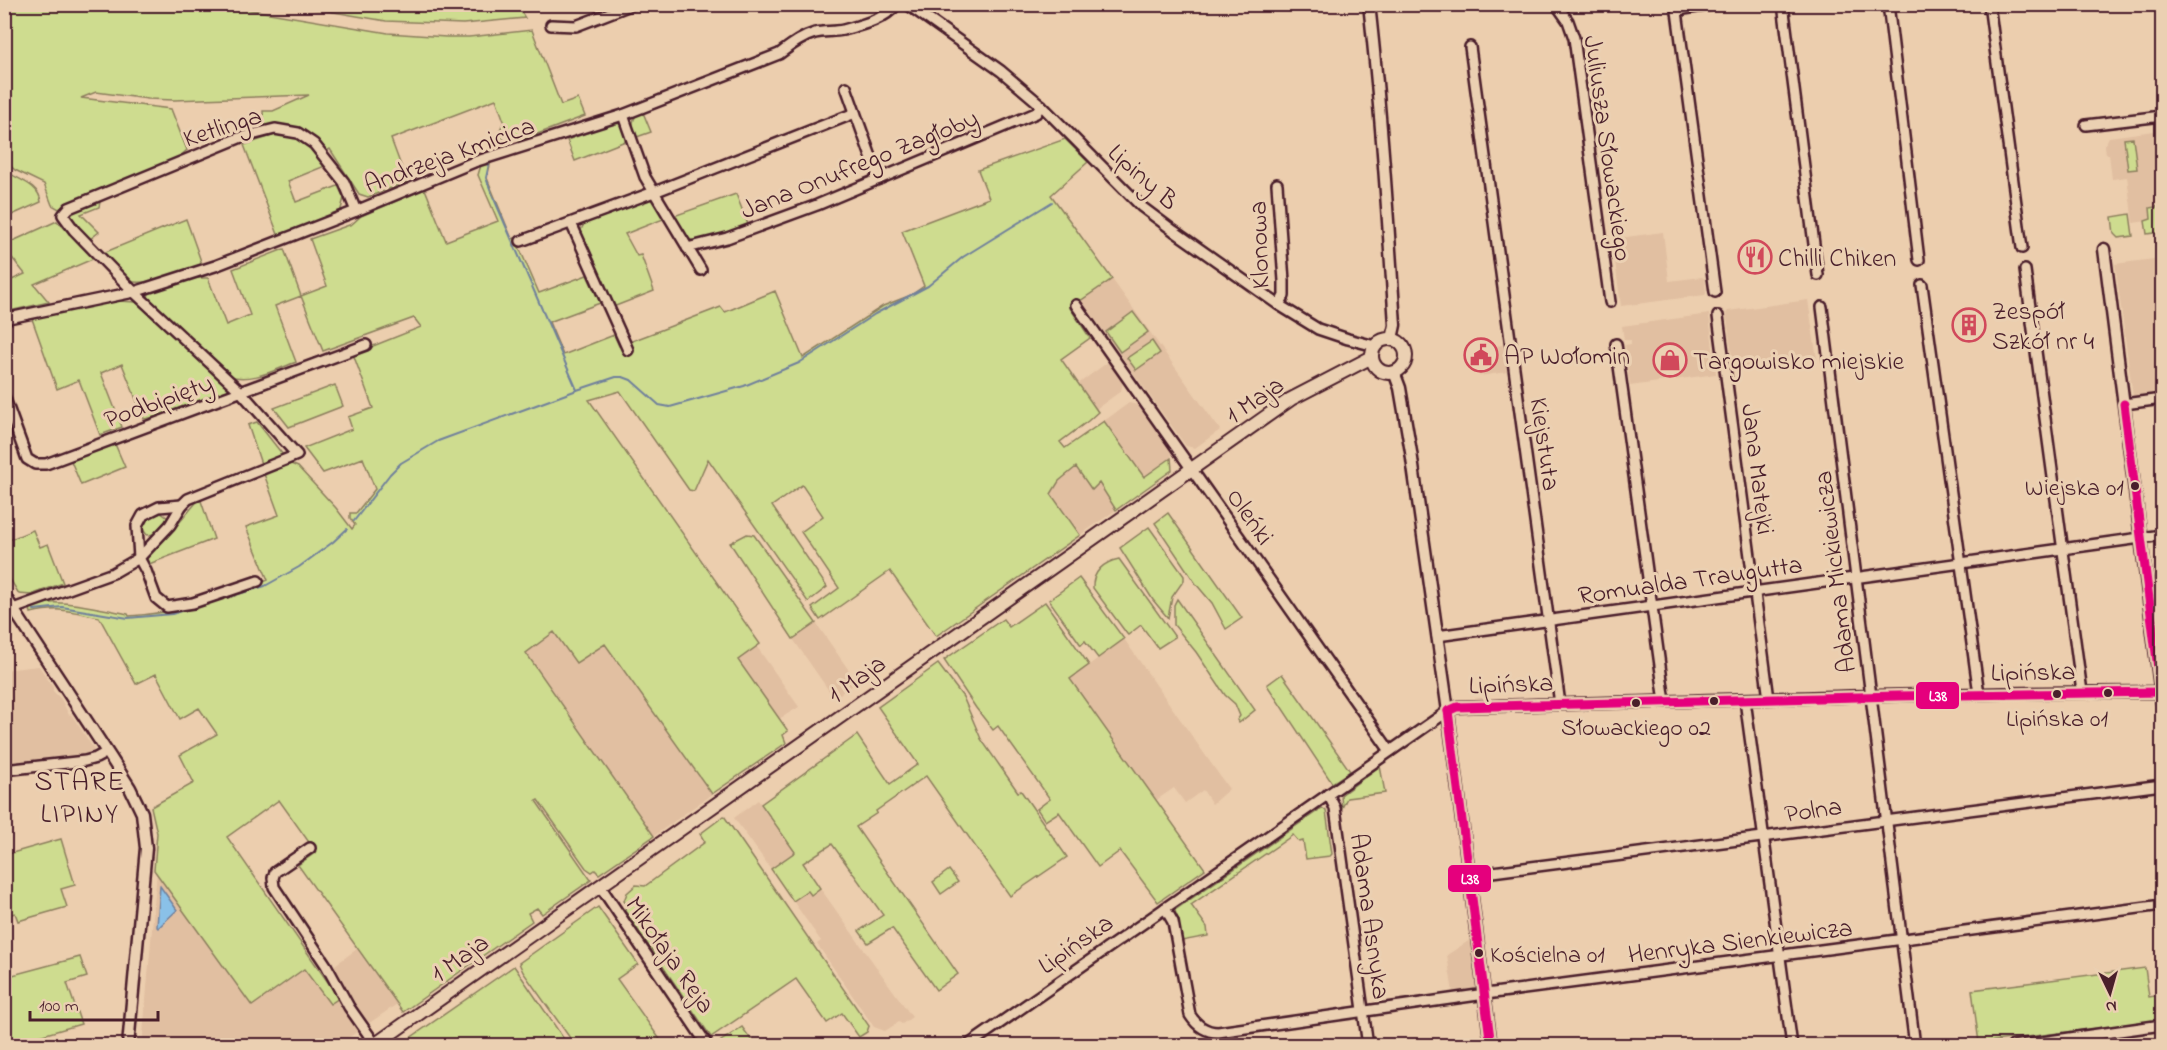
<svg xmlns="http://www.w3.org/2000/svg" width="2167" height="1050" viewBox="0 0 2167 1050" font-family="'Indie Flower',sans-serif">
<rect width="100%" height="100%" fill="#ecceae"/>
<filter id="ink" filterUnits="userSpaceOnUse"><feTurbulence type="fractalNoise" baseFrequency=".0167" numOctaves="2"/><feDisplacementMap in="SourceGraphic" scale="12" xChannelSelector="R" yChannelSelector="G"/><feConvolveMatrix kernelMatrix="1 2 1 2 8 2 1 2 1" color-interpolation-filters="sRGB"/></filter>
<g filter="url(#ink)">
<g fill="#e1bfa1">
<polygon points="2162,130 2162,219 2133,223 2127,177 2112,179 2109,154 2106,154 2105,145 2109,137"/>
<polygon points="1663,232 1669,281 1702,277 1705,279 1706,293 1705,295 1621,306 1612,239"/>
<polygon points="2162,258 2162,392 2133,396 2115,264"/>
<polygon points="1112,279 1220,430 1195,448 1186,446 1081,300"/>
<polygon points="1808,300 1817,359 1734,371 1726,313 1728,311"/>
<polygon points="1709,314 1716,374 1630,386 1625,345 1631,344 1631,340 1624,340 1622,326"/>
<polygon points="1503,345 1507,372 1479,376 1475,349"/>
<polygon points="1108,362 1123,382 1121,391 1096,409 1078,384"/>
<polygon points="1129,403 1138,405 1172,452 1171,458 1144,477 1104,421"/>
<polygon points="1076,467 1094,486 1099,483 1116,510 1080,535 1051,494 1059,481"/>
<polygon points="816,623 857,682 834,698 793,639"/>
<polygon points="554,632 605,643 712,794 654,836 526,653"/>
<polygon points="1124,639 1229,789 1212,804 1203,790 1185,803 1174,788 1155,801 1070,679"/>
<polygon points="757,647 799,707 779,719 737,660"/>
<polygon points="39,666 53,687 53,691 61,699 69,715 71,714 94,749 91,756 5,765 4,670"/>
<polygon points="758,800 795,852 771,869 734,818"/>
<polygon points="157,871 252,1006 304,969 339,998 361,1029 338,1045 142,1046"/>
<polygon points="820,888 912,1017 902,1024 899,1022 885,1031 874,1027 817,944 821,941 793,901 809,891 812,895"/>
<polygon points="1470,940 1476,986 1473,990 1453,993 1447,955"/>
<polygon points="357,949 397,1004 365,1026 344,997 349,993 334,970 335,965"/>
</g>
<g fill="#cedc8f" stroke="#8c7e5d" stroke-width="1.5">
<path d="M4 5H222L388 33 446 37H469L532 30 561 105 578 99 585 116 519 141 515 134 495 141 504 121 496 99 391 139 407 182 368 197 359 194 330 149 325 152C304 128 295 129 264 128L263 111H273L309 95 174 100 148 99 96 92 81 98 171 109 187 150 178 158 164 165 67 204 59 209 52 205 44 184 15 170 5 161Z"/>
<polygon points="293,5 517,5 525,18 463,24 386,21"/>
<path d="M642 110 651 132 634 138C632 126 631 117 642 110Z"/>
<polygon points="613,123 620,124 625,130 628,140 575,161 567,140"/>
<path d="M275 135C306 137 307 142 325 166L288 181 296 202 338 186 344 198 340 213 279 237 244 145Z"/>
<polygon points="2133,138 2137,169 2128,170 2124,139"/>
<path d="M1065 139 1088 162 1051 195 1112 279 1070 308 1090 338 1061 359 1098 412 1088 421 1060 442 1065 448 1104 421 1144 477 1171 458 1172 470 1116 510 1099 483 1092 490 1076 467 1059 481 1051 494 1080 535 936 636 890 571 820 620 812 608 839 588 801 532 823 516 802 485 772 506 827 587 808 602 708 459 694 491 689 490 620 391 589 400 760 644 738 660 788 731 783 735 786 743 712 794 605 644 576 663 554 632 526 653 654 836 599 874 595 870 592 872 586 868 538 800 536 801 591 880 542 914 537 908 528 913 532 921 403 1012 298 865 316 852 279 800 227 837 339 998 330 1004 304 969 252 1006 154 870 157 833 151 807 194 783 180 755 217 734 199 708 180 719 156 674 136 684 99 617C72 612 61 606 31 613L30 609C47 594 105 610 128 614L129 616C178 613 222 599 268 580L246 527 279 515 264 474 291 464 298 467 336 508 352 529 355 525 350 518V513H356L375 489 363 458 323 473 304 448 352 429 348 417 373 408 353 354 421 327 414 318 323 351 301 296 275 306 296 362C272 371 254 382 228 376L148 299 149 291 190 278H208L226 325 250 315 233 269 284 249 301 296 327 286 310 239 352 224 361 216 425 189 446 241 498 221 478 175 481 165 491 161 487 178 512 239 515 238 539 293 587 275 600 303 549 322 563 355 614 335 619 346 721 307 725 312 775 291 803 358 883 306 911 295 924 286 902 231 989 198 978 170Z"/>
<path d="M4 170C18 180 39 184 41 202L5 218Z"/>
<polygon points="736,194 749,227 698,243 687,238 671,217"/>
<polygon points="101,197 99,207 81,214 99,232 90,239 81,234 68,216 71,211"/>
<polygon points="648,197 653,197 666,218 625,234 637,256 641,255 654,291 613,307 579,234 585,222"/>
<polygon points="2162,206 2162,232 2147,234 2145,221 2151,219 2150,208"/>
<polygon points="2130,214 2133,236 2118,238 2114,234 2112,217"/>
<path d="M186 219 202 264C185 270 147 287 130 281L103 253Z"/>
<polygon points="57,221 95,258 34,284 49,302 5,312 5,283 25,274 5,249 4,245"/>
<polygon points="118,301 136,302 148,309 229,388 231,392 166,415 144,419 122,364 101,373 122,427 100,435 79,380 57,389 31,316"/>
<polygon points="1133,312 1148,332 1120,352 1106,332"/>
<polygon points="1152,341 1160,353 1136,370 1127,358"/>
<polygon points="335,385 343,406 289,427 274,408"/>
<polygon points="257,422 283,455 261,464 248,425"/>
<polygon points="115,444 125,467 81,485 71,461"/>
<polygon points="200,498 214,539 149,564 146,556 174,529"/>
<polygon points="161,513 168,518 155,534 147,535 141,527 144,519"/>
<polygon points="1168,513 1242,618 1226,629 1212,603 1196,584 1155,523"/>
<polygon points="1149,527 1184,576 1184,580 1172,597 1168,618 1153,600 1120,548"/>
<polygon points="33,530 40,547 48,544 63,583 31,595 19,594 5,571 4,542"/>
<polygon points="747,534 754,535 816,623 793,639 730,543"/>
<path d="M1119 559 1175 637 1158 648 1141 625 1128 635 1127 634 1093 588C1092 572 1104 562 1119 559Z"/>
<polygon points="1079,578 1124,639 1098,658 1085,641 1081,645 1049,600"/>
<polygon points="1177,599 1255,710 1239,723 1237,720 1240,716 1235,704 1225,695 1196,652 1174,625 1174,605"/>
<polygon points="1045,602 1089,665 1070,679 1205,869 1158,902 1120,851 1098,867 1059,812 1045,821 1037,809 1050,799 998,726 993,730 976,708 944,660 1003,619 1009,627"/>
<polygon points="938,664 963,697 981,739 1018,792 1021,791 1067,857 1010,896 926,776 876,811 877,813 856,827 958,974 936,990 892,928 868,943 859,931 883,915 832,844 803,863 820,888 811,895 808,891 793,901 771,869 795,852 761,804 857,735 890,784 918,764 878,707"/>
<polygon points="1282,674 1350,771 1332,783 1267,685"/>
<polygon points="1380,766 1385,793 1347,798 1342,808 1341,795"/>
<polygon points="1322,808 1326,811 1332,854 1330,856 1306,859 1303,841 1299,842 1293,835 1191,905 1207,927 1208,936 1182,941 1175,910"/>
<polygon points="724,816 869,1026 867,1032 859,1037 842,1013 827,1023 796,979 711,1037 625,911 626,904 624,901 627,893 636,885 645,886 705,842 700,834"/>
<polygon points="61,839 75,885 61,889 67,907 18,921 15,913 5,916 5,855"/>
<polygon points="949,870 958,882 941,894 933,882"/>
<polygon points="598,907 638,964 617,979 664,1045 575,1045 523,972 519,963"/>
<polygon points="80,957 87,977 67,983 81,1024 25,1040 26,1045 5,1045 5,977"/>
<polygon points="514,966 568,1045 400,1045"/>
<polygon points="2145,968 2149,997 2162,995 2162,1020 1979,1043 1972,990"/>
<polygon points="742,1027 755,1045 718,1045 721,1041"/>
</g>
<polygon fill="#8ac1e8" stroke="#70809c" stroke-width="1.5" points="160,886 177,910 158,928 157,927"/>
<g fill="none" stroke-linecap="round" stroke-linejoin="round">
<g stroke="#70809c" stroke-width="2">
<polyline points="489,164 486,178 492,194 577,390"/>
<polyline points="354,521 390,474 401,463 438,441 577,390 616,377 623,377 631,380 659,405 670,407 744,386 799,363 875,314 928,286 963,257 1052,202"/>
<polyline points="34,610 62,607 128,618 172,614 265,586 299,567 333,542 347,529"/>
<polyline points="4,621 9,619"/>
</g>
<g stroke="#4a1f2b" stroke-width="14">
<g id="minor">
<polyline points="907,4 1001,71 1041,105 1142,207 1174,231 1279,305 1318,329 1348,339 1375,346"/>
<polyline points="1556,4 1568,21 1574,38 1610,302"/>
<polyline points="1676,4 1715,292"/>
<polyline points="1783,4 1818,275"/>
<polyline points="1888,4 1919,260"/>
<polyline points="1989,4 2022,248"/>
<polyline points="1677,10 1718,4"/>
<polyline points="551,25 576,26 633,4"/>
<polyline points="1470,47 1560,704"/>
<polyline points="846,87 879,179"/>
<polyline points="623,115 645,177 701,270"/>
<polyline points="2086,125 2162,116"/>
<polyline points="1277,184 1284,281 1284,296 1279,305"/>
<polyline points="571,223 628,350"/>
<polyline points="521,241 662,189 855,113"/>
<polyline points="687,248 727,238 817,205 1036,113 1041,105"/>
<polyline points="2025,270 2082,692"/>
<polyline points="1922,285 1979,694"/>
<polyline points="1076,305 1390,751"/>
<polyline points="1822,307 1915,1046"/>
<polyline points="1718,316 1769,699"/>
<path d="M4 319 134 292 215 266 356 211 474 162 623 115 779 54C790 46 801 37 815 33 824 31 834 32 843 30 862 25 884 20 897 4"/>
<polyline points="1616,344 1665,702"/>
<polyline points="4,396 27,459 35,464 46,464 366,345"/>
<polyline points="2124,404 2162,399"/>
<polyline points="182,505 159,507 143,515 137,526 139,558 146,571 156,598 167,607 193,603 258,581"/>
<polyline points="13,609 113,573 139,558 170,525 182,505 188,499 297,455 241,392 134,292 74,230 63,215 69,208 239,138 275,129 298,133 314,144 344,182 356,211"/>
<polyline points="1437,636 2162,535"/>
<polyline points="1745,700 1792,1046"/>
<polyline points="4,770 85,761 96,758 107,752"/>
<polyline points="1328,794 1335,808 1368,1046"/>
<polyline points="310,848 275,872 273,878 274,887 326,965 349,1007 375,1044"/>
<polyline points="1469,875 2162,785"/>
<polyline points="600,886 708,1046"/>
<path d="M1165 908 1173 922 1190 1015C1197 1026 1206 1032 1218 1032L1471 996 2162 905"/>
<polyline points="967,1046 1448,711"/>
<polyline points="2013,1046 2162,1025"/>
</g>
</g>
<g stroke="#4a1f2b" stroke-width="15">
<g id="tertiary">
<path d="M1369 4C1381 111 1388 218 1395 325L1392 339"/>
<polyline points="2104,249 2162,703"/>
<polyline points="1394,372 1400,388 1411,452 1447,704 1491,1046"/>
<polyline points="4,595 111,758 130,788 142,813 146,848 128,1046"/>
<path d="M1448 711 1457 707C1692 701 1927 693 2162 692"/>
</g>
</g>
<g stroke="#4a1f2b" stroke-width="16">
<g id="secondary">
<circle cx="1389" cy="356" r="17"/>
<polyline points="373,1046 1291,399 1372,357"/>
</g>
</g>
<use href="#minor" stroke="#ebd0b2" stroke-width="9"/>
<use href="#tertiary" stroke="#ebd0b2" stroke-width="10"/>
<use href="#secondary" stroke="#ebd0b2" stroke-width="12"/>
<g stroke="#ebd0b2" stroke-width="14">
<g id="bus-1">
<polyline points="2124,404 2161,692"/>
<polyline points="1448,711 1457,707 1897,696 2161,692"/>
<polyline points="1448,711 1491,1046"/>
</g>
</g>
<use href="#bus-1" stroke="#e5007d" stroke-width="9"/>
</g>
</g>
<defs>
<g id="restaurant-ring" transform="scale(1.725)"><circle r="9.5" fill="#ebd0b2" stroke="#d1495b" stroke-width="1.5"/><path d="M-5-6h1v4h1v-4h1v4h1v-4h1v5L-1.5 .5V6h-2V.5L-5-1ZM5-6V6H3V1.5H1.5Q1.5-4 5-6Z" fill="#d1495b"/></g>
<g id="building-ring" transform="scale(1.725)"><circle r="9.5" fill="#ebd0b2" stroke="#d1495b" stroke-width="1.5"/><path d="M-4-6H4V6H1V3H-1V6H-4ZM-2.5-4.3h1.7v1.8h-1.7ZM.8-4.3h1.7v1.8H.8ZM-2.5-1h1.7V.8h-1.7ZM.8-1h1.7V.8H.8Z" fill="#d1495b"/></g>
<g id="civic-ring" transform="scale(1.725)"><circle r="9.5" fill="#ebd0b2" stroke="#d1495b" stroke-width="1.5"/><path d="M-.6-6.5H3V-4.5H.6V-3L4-1V1h2V6H-6V1h2V-1L-.6-3ZM-1.2 2.5V6h2.4V2.5Z" fill="#d1495b"/></g>
<g id="shop-ring" transform="scale(1.725)"><circle r="9.5" fill="#ebd0b2" stroke="#d1495b" stroke-width="1.5"/><path d="M-5-2.5h2.3a2.7 3.5 0 0 1 5.4 0H5L5.5 6h-11ZM-1.5-2.5h3a1.5 2.3 0 0 0-3 0Z" fill="#d1495b"/></g>
</defs>
<g fill-rule="evenodd">
<use href="#restaurant-ring" x="1755" y="257"/>
<use href="#building-ring" x="1969" y="325"/>
<use href="#civic-ring" x="1481" y="355"/>
<use href="#shop-ring" x="1670" y="360"/>
</g>
<g fill="#4a1f2b" stroke="#ebd0b2" stroke-width="2">
<circle cx="2135" cy="486" r="5"/>
<circle cx="2108" cy="693" r="5"/>
<circle cx="2057" cy="694" r="5"/>
<circle cx="1714" cy="701" r="5"/>
<circle cx="1636" cy="703" r="5"/>
<circle cx="1479" cy="953" r="5"/>
</g>
<g text-anchor="middle" stroke-width="6" stroke-linejoin="round" paint-order="stroke">
<g font-size="24" fill="#4a1f2b" stroke="#ebd0b2">
<text x="2124" y="495" text-anchor="end">Wiejska 01</text>
<text x="2057" y="726">Lipińska 01</text>
<text x="1636" y="735">Słowackiego 02</text>
<text x="1490" y="962" text-anchor="start">Kościelna 01</text>
</g>
<g font-size="26" fill="#4a1f2b" stroke="#ebd0b2">
<text transform="translate(222 126) rotate(-18)" y="9">Ketlinga</text>
<text transform="translate(1609 148) rotate(82)" y="9">Juliusza Słowackiego</text>
<text transform="translate(449 154) rotate(-20)" y="9">Andrzeja Kmicica</text>
<text transform="translate(859 163) rotate(-22)" y="9">Jana Onufrego Zagłoby</text>
<text transform="translate(1144 176) rotate(42)" y="9">Lipiny B</text>
<text transform="translate(1258 245) rotate(-92)" y="9">Klonowa</text>
<text transform="translate(1254 399) rotate(-34)" y="9">1 Maja</text>
<text transform="translate(158 400) rotate(-20)" y="9">Podbipięty</text>
<text transform="translate(1546 444) rotate(82)" y="9">Kiejstuta</text>
<text transform="translate(1759 469) rotate(83)" y="9">Jana Matejki</text>
<text transform="translate(1251 516) rotate(55)" y="9">Oleńki</text>
<text transform="translate(1834 572) rotate(-97)" y="9">Adama Mickiewicza</text>
<text transform="translate(1690 579) rotate(-8)" y="9">Romualda Traugutta</text>
<text transform="translate(2033 671) rotate(-1)" y="9">Lipińska</text>
<text transform="translate(856 678) rotate(-35)" y="9">1 Maja</text>
<text transform="translate(1511 683) rotate(-2)" y="9">Lipińska</text>
<text transform="translate(1813 809) rotate(-8)" y="9">Polna</text>
<text transform="translate(1371 916) rotate(82)" y="9">Adama Asnyka</text>
<text transform="translate(1740 940) rotate(-7)" y="9">Henryka Sienkiewicza</text>
<text transform="translate(1075 943) rotate(-35)" y="9">Lipińska</text>
<text transform="translate(671 954) rotate(55)" y="9">Mikołaja Reja</text>
<text transform="translate(459 957) rotate(-35)" y="9">1 Maja</text>
</g>
<g font-size="26" fill="#4a1f2b" stroke="#ebd0b2" text-anchor="start">
<text x="1778" y="266">Chilli Chiken</text>
<text x="1992" y="319">Zespół<tspan x="1992" dy="30">Szkół nr 4</tspan></text>
<text x="1504" y="364">AP Wołomin</text>
<text x="1693" y="369">Targowisko miejskie</text>
</g>
<g font-size="28" letter-spacing="1.5" fill="#4a1f2b" stroke="#ebd0b2">
<text x="80" y="790">STARE<tspan x="80" dy="32">LIPINY</tspan></text>
</g>
</g>
<g stroke="#ebd0b2" stroke-width="2">
<rect x="1915" y="681" width="45" height="29" rx="6" fill="#e5007d"/>
<rect x="1447" y="864" width="45" height="29" rx="6" fill="#e5007d"/>
</g>
<g font-size="16" text-anchor="middle" font-weight="bold" fill="#fff">
<text x="1938" y="701">L38</text>
<text x="1470" y="884">L38</text>
</g>
<rect width="2167" height="1050" fill="none" stroke="#ebd0b2" stroke-width="24"/>
<rect x="12" y="12" width="2143" height="1026" fill="none" stroke="#4a1f2b" stroke-width="2" filter="url(#ink)"/>
<g transform="translate(2110 993) rotate(175)" stroke="#ebd0b2" stroke-width="4.5" paint-order="stroke">
<path d="M0-4.5L10 22L0 15L-10 22Z" fill="#4a1f2b"/>
<text y="-9" font-size="16" font-weight="bold" text-anchor="middle" fill="#4a1f2b">N</text>
</g>
<path d="M30 1011v9h128v-9" fill="none" stroke="#4a1f2b" stroke-width="3"/>
<text x="39" y="1011" font-size="18" fill="#4a1f2b" stroke="#ebd0b2" stroke-width="4.5" paint-order="stroke">100 m</text>
</svg>
